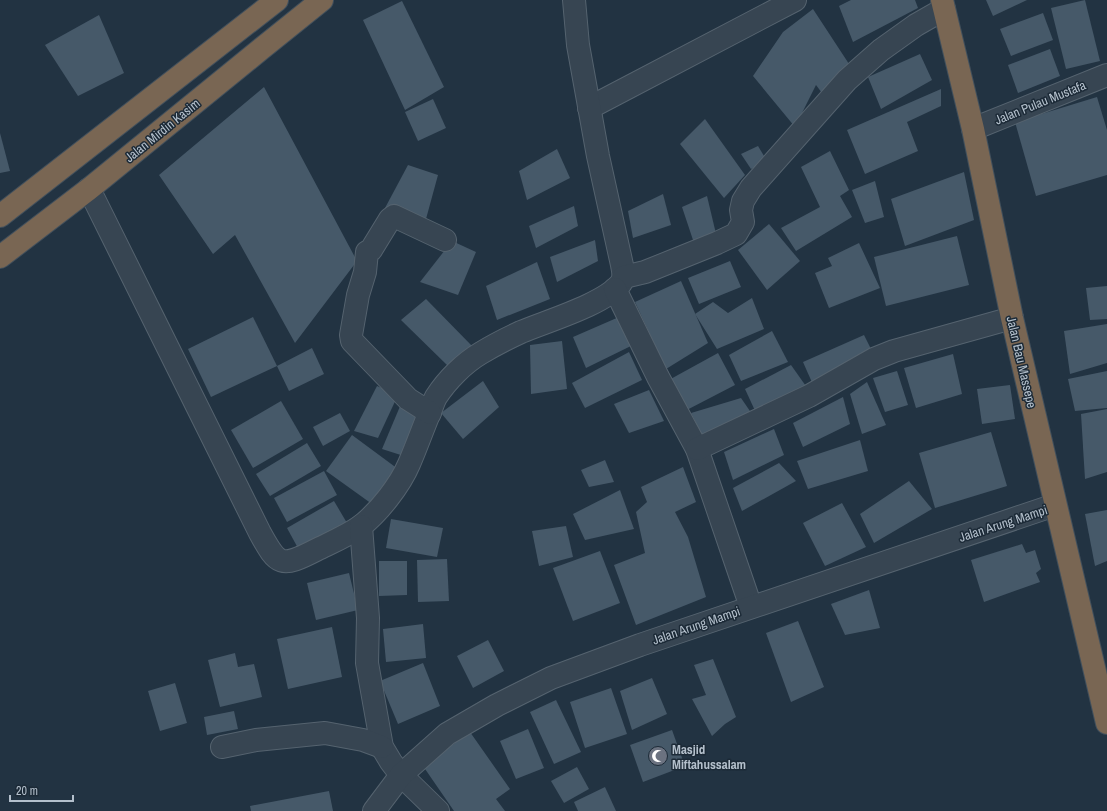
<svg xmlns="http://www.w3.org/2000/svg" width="1107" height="811" viewBox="0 0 1107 811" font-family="'Archivo Narrow',sans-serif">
<rect width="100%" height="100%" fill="#223342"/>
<g fill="#465969">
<polygon points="851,0 915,0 918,8 853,42 839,6"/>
<polygon points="986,0 1027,0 993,16"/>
<polygon points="1085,0 1100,61 1066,69 1051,8"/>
<polygon points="402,1 444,87 405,110 363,20"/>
<polygon points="813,9 851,67 822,93 816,85 795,127 753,76 783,32"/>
<polygon points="1043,13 1053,40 1011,56 1000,29"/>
<polygon points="99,15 124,73 78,96 45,45"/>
<polygon points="1050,49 1060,76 1018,93 1008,65"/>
<polygon points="920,54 932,80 881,109 868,77"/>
<polygon points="264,87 357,261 295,343 235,235 213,254 159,175"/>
<polygon points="941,89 941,106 907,122 918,151 865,174 847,130"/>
<polygon points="1097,97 1107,130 1107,175 1036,196 1015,122"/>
<polygon points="433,99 446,128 418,141 405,112"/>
<polygon points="705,119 745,175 724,198 680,144"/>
<polygon points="0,133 10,171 0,173"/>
<polygon points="758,146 767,161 751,169 741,154"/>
<polygon points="557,149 570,178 527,200 519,171"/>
<polygon points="830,151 849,190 840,196 852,217 796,251 781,228 820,207 801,167"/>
<polygon points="408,165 438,175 426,219 385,208"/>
<polygon points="964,172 974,220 905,246 891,199"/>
<polygon points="875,181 884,217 865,223 852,190"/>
<polygon points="663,194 671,225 633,238 628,211"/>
<polygon points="707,196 717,238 695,246 682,207"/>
<polygon points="574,206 578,226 536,248 529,226"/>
<polygon points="769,224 800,261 767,290 738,250"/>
<polygon points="957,236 969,285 886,306 874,257"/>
<polygon points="595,240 598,261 557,282 550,257"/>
<polygon points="452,241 476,252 458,295 420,282"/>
<polygon points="859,243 880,288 829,308 815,273 832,266 828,258"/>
<polygon points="730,261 741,287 699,304 688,278"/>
<polygon points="537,262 550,299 497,320 486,286"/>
<polygon points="681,281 708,343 666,369 635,302"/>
<polygon points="1107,286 1107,319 1090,320 1086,288"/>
<polygon points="752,298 764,329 717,349 695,314 713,302 728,313"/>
<polygon points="426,299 473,347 448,366 401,320"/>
<polygon points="253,317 277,366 211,397 188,349"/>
<polygon points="619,317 635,344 586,368 573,337"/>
<polygon points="1107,324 1107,363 1070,374 1064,331"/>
<polygon points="772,331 788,362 741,381 729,355"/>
<polygon points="864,335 873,353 814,387 803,362"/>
<polygon points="562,341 567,389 531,394 530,345"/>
<polygon points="312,348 324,374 289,391 277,366"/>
<polygon points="629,352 642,380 585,408 572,383"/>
<polygon points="718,353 735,385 681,413 667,381"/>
<polygon points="953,354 962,394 916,408 904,368"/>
<polygon points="791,365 808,389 757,415 745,389"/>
<polygon points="897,371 908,405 885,412 873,378"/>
<polygon points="1107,371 1107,408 1075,411 1068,379"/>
<polygon points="483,381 499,407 463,439 441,413"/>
<polygon points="867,382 886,425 862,434 850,394"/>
<polygon points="1010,385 1015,419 982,424 977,389"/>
<polygon points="377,386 398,395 378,438 354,431"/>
<polygon points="649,390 664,421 629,433 614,404"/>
<polygon points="843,397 850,424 803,447 793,423"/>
<polygon points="741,398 752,414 703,437 691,413"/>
<polygon points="281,401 303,439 253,468 231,430"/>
<polygon points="401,404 423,416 407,457 382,449"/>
<polygon points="1107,409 1107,472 1085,479 1081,414"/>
<polygon points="340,413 350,431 323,446 313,427"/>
<polygon points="774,429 784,455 733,480 724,452"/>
<polygon points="991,432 1007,486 935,508 919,453"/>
<polygon points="352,435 398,469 372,504 326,471"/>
<polygon points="860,440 868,471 808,489 797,461"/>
<polygon points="307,443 321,466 270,496 256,474"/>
<polygon points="605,460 614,482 589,487 581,470"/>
<polygon points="779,463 796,481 742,511 733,488"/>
<polygon points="683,467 696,502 675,512 688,537 706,597 636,625 614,565 645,553 636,512 647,502 641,487"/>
<polygon points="324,471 337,495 287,522 274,498"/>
<polygon points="909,481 932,509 874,543 860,514"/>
<polygon points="620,490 634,529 585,540 573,514"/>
<polygon points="334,501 347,523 299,550 287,528"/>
<polygon points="842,503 866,547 825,566 803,523"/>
<polygon points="1107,510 1107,561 1095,566 1085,514"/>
<polygon points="391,519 443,528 437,557 386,548"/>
<polygon points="566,526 573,557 539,566 532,531"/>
<polygon points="1022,544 1026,553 1035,550 1041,569 1036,573 1040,582 984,602 971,560"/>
<polygon points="600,551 620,603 573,621 553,568"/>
<polygon points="447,559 449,601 418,602 417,560"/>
<polygon points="379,561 407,561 407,595 379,596"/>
<polygon points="349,573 358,610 316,620 307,583"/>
<polygon points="869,590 880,628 845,635 831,604"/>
<polygon points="798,621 824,687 791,702 766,633"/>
<polygon points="423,624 426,658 386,662 383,629"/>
<polygon points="332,627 342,677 288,689 277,639"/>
<polygon points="488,640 504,671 473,688 457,656"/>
<polygon points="235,653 238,667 254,664 262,697 220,707 208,660"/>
<polygon points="713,659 736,717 725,724 712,736 692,699 706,695 694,665"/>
<polygon points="423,663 440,706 398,724 380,681"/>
<polygon points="652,678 667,714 632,730 620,691"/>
<polygon points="175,683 187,723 160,731 148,691"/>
<polygon points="611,688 627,734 585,748 570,702"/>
<polygon points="556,700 581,752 554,764 530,712"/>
<polygon points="234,711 238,729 207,735 204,717"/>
<polygon points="528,729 544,768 516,779 500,741"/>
<polygon points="672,730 685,766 643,782 630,745"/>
<polygon points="470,732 510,789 496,799 505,811 454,811 423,766"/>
<polygon points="577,767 589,789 564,803 551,781"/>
<polygon points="605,787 616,811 578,811 574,802"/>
<polygon points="329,791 333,811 251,811 250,806"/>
</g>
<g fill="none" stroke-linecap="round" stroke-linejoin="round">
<g stroke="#55636f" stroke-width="24">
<g id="minor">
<polyline points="589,108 795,0"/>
<polyline points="973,129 1107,75"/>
<path d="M89 189 260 533C278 566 281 568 316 550 330 543 347 536 361 526 379 512 400 485 409 464 416 448 422 431 429 414 432 408 433 402 436 397 447 380 464 363 481 353 494 345 508 338 521 332 547 321 605 304 621 283 625 277 623 271 622 265L598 156 578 45 574 0"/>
<polyline points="624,277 645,272 717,243 736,234 743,222 741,210 743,201 751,188 847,80 881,50 916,25 944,9"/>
<polyline points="615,289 658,377 697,449 751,607"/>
<polyline points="430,413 408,399 352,341 351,335 358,295 365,272 367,252 371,250 390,219 394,216 445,240"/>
<polyline points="697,449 809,396 874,359 894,351 1012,318"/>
<polyline points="361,526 368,618 367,663 382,747 391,762 401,775 438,811"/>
<polyline points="222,747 256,740 325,733 363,740 382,747"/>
<polyline points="374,811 401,775 447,734 497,705 551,678 640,645 1055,505"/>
</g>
</g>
<g stroke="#42505c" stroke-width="24">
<g id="highway">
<polyline points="942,0 973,129 1012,318 1107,723"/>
<polyline points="0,216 277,0"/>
<polyline points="0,257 89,189 261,49 322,0"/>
</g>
</g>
<use href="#minor" stroke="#374552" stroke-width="22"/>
<use href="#highway" stroke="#796653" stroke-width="22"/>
</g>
<defs>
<g id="mosque-disc" transform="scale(1)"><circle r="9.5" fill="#6b7280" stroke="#1c2a37"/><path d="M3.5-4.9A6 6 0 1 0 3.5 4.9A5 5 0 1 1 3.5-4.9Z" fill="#fff"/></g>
</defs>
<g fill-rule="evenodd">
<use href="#mosque-disc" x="658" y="756"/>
</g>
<g text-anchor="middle" stroke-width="3" stroke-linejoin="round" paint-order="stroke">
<g font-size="13" fill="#b4c0cc" stroke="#1c2a37">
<text transform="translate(1040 102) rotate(-22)" y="5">Jalan Pulau Mustafa</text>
<text transform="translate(162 130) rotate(-39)" y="5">Jalan Mirdin Kasim</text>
<text transform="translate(1022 362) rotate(77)" y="5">Jalan Bau Massepe</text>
<text transform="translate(1003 523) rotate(-18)" y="5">Jalan Arung Mampi</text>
<text transform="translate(696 625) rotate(-19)" y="5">Jalan Arung Mampi</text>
</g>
<g font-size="13" font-weight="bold" fill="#b4c0cc" stroke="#1c2a37" text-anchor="start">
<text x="672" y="754">Masjid<tspan x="672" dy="15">Miftahussalam</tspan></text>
</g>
</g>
<path d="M10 795v6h63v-6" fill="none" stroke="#b4c0cc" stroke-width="2"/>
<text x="16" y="795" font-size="12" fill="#b4c0cc" stroke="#1c2a37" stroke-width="3" paint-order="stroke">20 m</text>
</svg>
